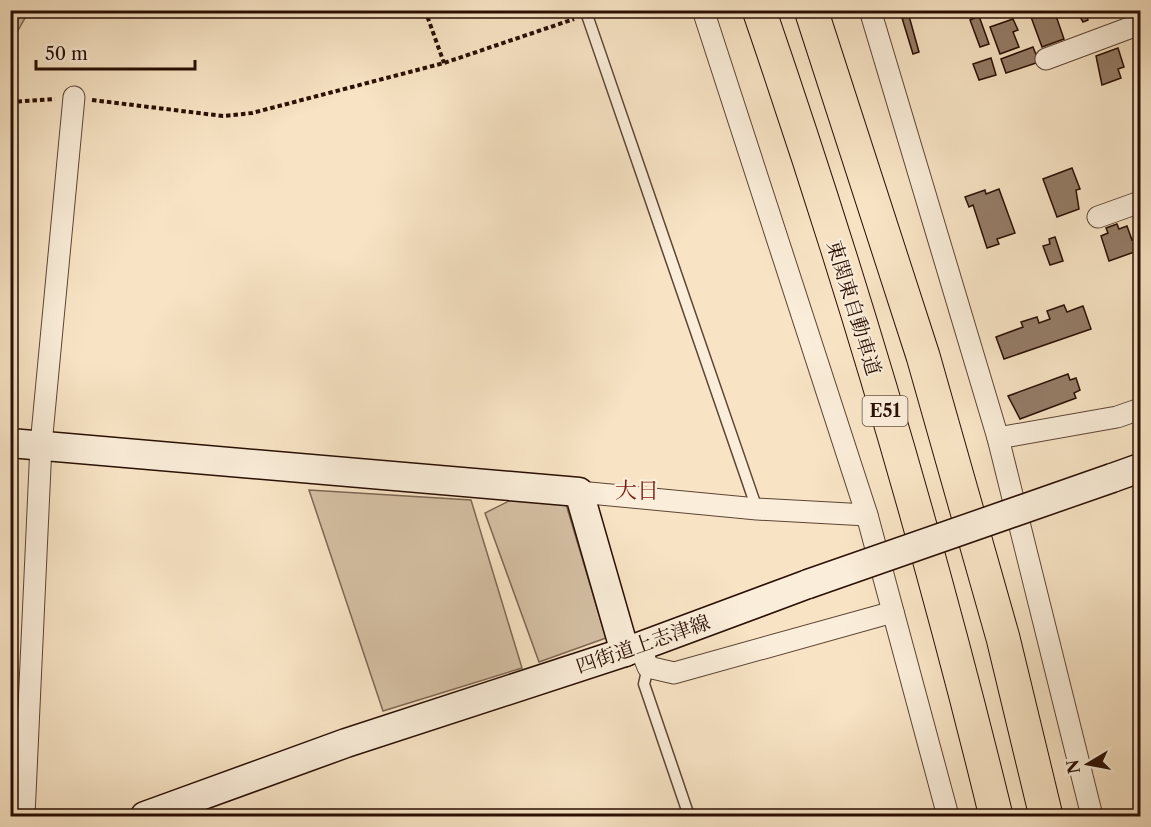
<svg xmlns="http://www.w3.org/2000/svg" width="1151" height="827" viewBox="0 0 1151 827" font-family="'Libre Caslon Text','Noto Serif JP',serif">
<rect width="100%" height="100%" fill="#f8e4c5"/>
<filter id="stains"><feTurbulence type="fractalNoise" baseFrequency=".00333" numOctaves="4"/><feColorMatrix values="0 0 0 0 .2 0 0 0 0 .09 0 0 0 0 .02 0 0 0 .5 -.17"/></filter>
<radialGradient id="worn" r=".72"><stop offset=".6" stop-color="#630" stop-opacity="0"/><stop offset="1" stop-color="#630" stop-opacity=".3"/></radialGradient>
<g fill="#d5c0a4" stroke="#7f6754" stroke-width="1.5">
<polygon points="11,10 29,11 17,32 11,33"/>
<polygon points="309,490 471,500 522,668 383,711"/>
<polygon points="519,496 565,501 606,638 539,662 485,513"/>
</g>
<g fill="#957d68" stroke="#290e03" stroke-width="1.5">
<polygon points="1049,10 1054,10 1064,39 1042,47 1031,17"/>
<polygon points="1076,10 1101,10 1101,12 1087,17 1088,20 1083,22"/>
<polygon points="909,16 919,52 913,54 902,18"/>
<polygon points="979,16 989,44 980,47 970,20"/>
<polygon points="1013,19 1018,30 1013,32 1019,47 1000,54 990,27"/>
<polygon points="1033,47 1039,62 1006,73 1001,59"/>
<polygon points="1118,48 1124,67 1118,69 1121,78 1102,85 1096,56"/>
<polygon points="991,58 996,75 979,80 973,64"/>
<polygon points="1072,168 1080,189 1076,190 1079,209 1057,217 1043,179"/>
<polygon points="999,189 1015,233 997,239 999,244 987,248 973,205 969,207 965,197 985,190 986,194"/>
<polygon points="1117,224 1119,229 1127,226 1132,240 1136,239 1140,250 1109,261 1101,236 1108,233 1106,228"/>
<polygon points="1055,237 1063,261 1050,265 1043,246 1050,244 1049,239"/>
<polygon points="1064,305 1067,312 1083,306 1091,329 1004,359 996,337 1023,327 1021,322 1037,317 1039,323 1050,319 1047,311"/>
<polygon points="1068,374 1070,380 1076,378 1080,390 1074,393 1076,398 1020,419 1008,396"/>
</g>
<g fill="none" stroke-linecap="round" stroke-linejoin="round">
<g stroke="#5d4434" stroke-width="13">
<g id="lane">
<polyline points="587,15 757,509"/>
<polyline points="648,667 644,684 689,816"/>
</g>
</g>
<g stroke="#5d4434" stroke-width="23">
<g id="street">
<polyline points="703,10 867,515 948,816"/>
<polyline points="870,10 998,438 1092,816"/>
<polyline points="1046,59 1140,24"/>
<polyline points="1098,217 1140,202"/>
<polyline points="998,438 1117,417 1140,409"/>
<polyline points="579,492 757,509 867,515"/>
<polyline points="640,647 648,667 674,673 893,612"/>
<polyline points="24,816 41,445 74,97"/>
</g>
</g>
<g stroke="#290e03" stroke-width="31">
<g id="secondary">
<polyline points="10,443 579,492 625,652"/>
<polyline points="1112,478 1140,468"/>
<polyline points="145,816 346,743 625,652 808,584"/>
</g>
</g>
<g stroke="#290e03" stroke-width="35">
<g id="highway">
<path d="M759 10C850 275 930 545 996 816"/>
<polyline points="811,10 923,356 1003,638 1046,816"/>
</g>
</g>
<g stroke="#290e03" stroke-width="4" stroke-dasharray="4.5 3" stroke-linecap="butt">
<polyline points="425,10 444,63"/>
<polyline points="92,100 223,116 252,113 444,63 574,19"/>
<polyline points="10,102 55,99"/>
</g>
<use href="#lane" stroke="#faedd9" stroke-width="10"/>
<use href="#street" stroke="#faedd9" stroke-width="21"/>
<use href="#secondary" stroke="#faedd9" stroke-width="28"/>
<use href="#highway" stroke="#f8e4c5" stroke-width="33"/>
<g stroke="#290e03" stroke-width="31" stroke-linecap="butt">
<polyline id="secondary-bridge" points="808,584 1112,478"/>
</g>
<use href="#secondary-bridge" stroke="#faedd9" stroke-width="28"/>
</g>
<g text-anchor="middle" stroke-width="4.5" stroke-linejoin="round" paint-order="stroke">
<rect fill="#faedd9" stroke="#685143" stroke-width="1.5" x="862.5" y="396" width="45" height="30" rx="4.5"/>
<g font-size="18" font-weight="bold" fill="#290e03">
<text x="885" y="417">E51</text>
</g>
<g font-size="20" fill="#290e03" stroke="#faedd9">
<text transform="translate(854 308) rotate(73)" y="7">東関東自動車道</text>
<text transform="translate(643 644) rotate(-19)" y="7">四街道上志津線</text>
</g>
<g font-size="22" fill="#7a1f14" stroke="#faedd9">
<text x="637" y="498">大日</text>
</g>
</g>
<rect width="1151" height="827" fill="none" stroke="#f8e4c5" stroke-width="36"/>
<rect x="12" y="12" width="1127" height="803" fill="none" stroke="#290e03" stroke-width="3"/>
<rect x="18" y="18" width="1115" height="791" fill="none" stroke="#290e03" stroke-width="1.5"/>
<g transform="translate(1088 764) rotate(260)" stroke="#faedd9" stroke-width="4.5" paint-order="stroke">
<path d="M0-4.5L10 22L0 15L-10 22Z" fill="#290e03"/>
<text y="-9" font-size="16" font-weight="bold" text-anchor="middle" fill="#290e03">N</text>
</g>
<path d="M36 60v9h159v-9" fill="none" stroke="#290e03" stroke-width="3"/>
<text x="45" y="60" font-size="18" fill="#290e03" stroke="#faedd9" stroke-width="4.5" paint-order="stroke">50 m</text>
<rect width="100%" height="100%" filter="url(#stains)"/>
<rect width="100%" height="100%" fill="url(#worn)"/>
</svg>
